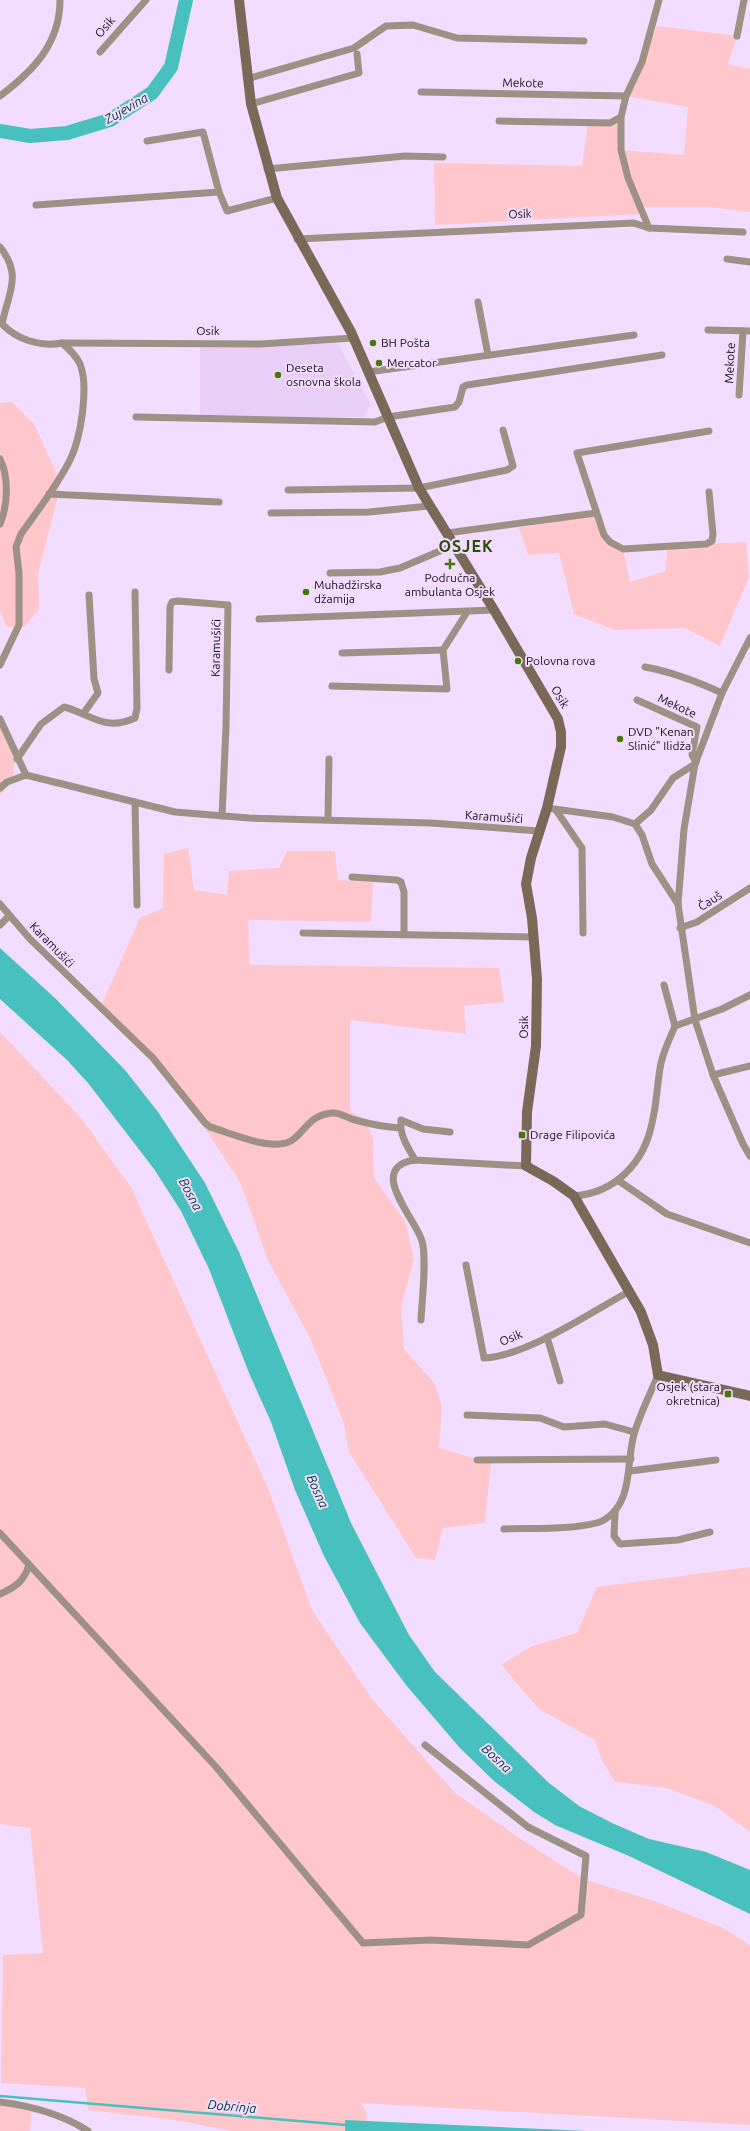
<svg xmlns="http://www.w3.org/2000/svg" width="750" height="2131" viewBox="0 0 750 2131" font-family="Ubuntu,sans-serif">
<rect width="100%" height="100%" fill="#f2dcff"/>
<polygon fill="#e9cff8" points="338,343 371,405 363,417 200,417 200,345"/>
<g fill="#ffc7cc">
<polygon points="657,26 737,36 728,64 750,69 750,212 709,207 640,207 642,214 435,225 434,163 582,166 588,122 621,117 621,150 684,155 688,107 626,96"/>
<polygon points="12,402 34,424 61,483 38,575 39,609 24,627 7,627 0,610 0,403"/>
<polygon points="596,513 605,535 623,549 630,582 666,571 667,546 746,542 749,577 720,646 685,628 615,630 574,614 559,553 528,555 519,528"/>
<polygon points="0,719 15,752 13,779 0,796"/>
<polygon points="188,848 194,890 227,895 229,871 279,868 287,851 335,851 338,880 373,882 371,922 248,920 250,965 499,968 504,1002 464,1006 466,1034 350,1020 350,1111 365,1120 373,1138 374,1178 405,1221 414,1259 401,1307 404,1349 435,1384 442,1407 439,1448 491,1463 485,1523 443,1528 435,1560 416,1558 349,1452 344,1424 311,1340 267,1258 241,1184 203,1125 152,1055 101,1006 140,918 163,908 164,854"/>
<polygon points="0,1032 81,1118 131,1187 268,1488 312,1610 372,1699 455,1793 524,1841 583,1879 657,1902 723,1928 750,1945 750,2125 361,2103 366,2112 368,2131 230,2131 181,2121 88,2110 85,2088 1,2083 3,1955 43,1953 30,1828 0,1824"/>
<polygon points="750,1567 750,1832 715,1806 667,1788 615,1782 601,1758 595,1740 539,1709 501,1665 532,1646 577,1633 597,1587"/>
<polygon points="0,2103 32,2104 30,2131 0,2131"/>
</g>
<g fill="#47c0be">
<polygon points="0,948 56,999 125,1070 158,1112 205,1183 239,1252 352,1525 409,1635 435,1672 549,1783 579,1806 612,1823 649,1839 706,1852 750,1870 750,1914 629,1856 555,1825 534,1812 494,1781 459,1747 406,1685 360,1623 324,1556 295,1490 271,1422 249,1373 209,1269 181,1211 154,1169 88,1083 67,1060 0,999"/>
<polygon points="345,2120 588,2131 345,2131"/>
</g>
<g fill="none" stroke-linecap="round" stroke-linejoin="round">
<polyline stroke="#47c0be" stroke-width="2.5" points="0,2096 346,2125"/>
<polyline stroke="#47c0be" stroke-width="14" points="0,131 30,136 67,133 110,120 152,93 171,67 186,0"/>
<g stroke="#9c9184" stroke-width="7">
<polyline points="737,36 744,0"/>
<polyline points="100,52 146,0"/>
<polyline points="247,79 354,48 386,26 413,25 457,38 584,41"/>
<polyline points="421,92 626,96"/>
<path d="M0 96C33 71 60 44 60 0"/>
<polyline points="251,104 359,73 357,54"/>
<polyline points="621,117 621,150 628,178 649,228"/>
<polyline points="499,121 610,123 621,117 626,96 642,62 659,0"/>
<polyline points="147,141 203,132 219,192"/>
<polyline points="267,169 405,156 443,157"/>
<polyline points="36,205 219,192 227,211 277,198"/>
<polyline points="297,239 634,223 649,228 743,232"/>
<path d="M0 247C23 276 8 293 2 324 17 340 41 347 62 343 69 349 76 355 80 364 89 386 81 438 70 460 57 486 38 510 21 534L16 547 19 573V625L0 665"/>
<polyline points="727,259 750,262"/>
<polyline points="478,302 488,355"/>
<polyline points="708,330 750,331"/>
<polyline points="62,343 261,344 353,338"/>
<polyline points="368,372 634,335"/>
<polyline points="739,395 743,331"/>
<polyline points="136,417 375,422 388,417 455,407 459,402 463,387 467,385 662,355"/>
<polyline points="709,431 577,453 604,535 610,542 623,549 706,544 712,541 713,534 709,492"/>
<path d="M0 459C9 477 8 505 0 524"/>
<polyline points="288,490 419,488 507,470 513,466 503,430"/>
<polyline points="49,494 219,502"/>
<polyline points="271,513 369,512 429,506"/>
<polyline points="447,533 596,513"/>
<polyline points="330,573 380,572 400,568 454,545"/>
<polyline points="259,619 494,610"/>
<polyline points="750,638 722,693 695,764 684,829 678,904 695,1020 713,1075 743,1144 750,1156"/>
<polyline points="342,653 443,650"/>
<path d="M645 667C672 672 696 681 722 693"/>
<polyline points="169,670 170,607 172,602 178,601 228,605 226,727 222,816"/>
<polyline points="332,686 447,689 443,650 467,612"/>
<polyline points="637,700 697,727 692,755 696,762"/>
<polyline points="83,714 98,693 94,679 89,595"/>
<polyline points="0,719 26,775"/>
<path d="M17 759 41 724 64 707C91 714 104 732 135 718L137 708 135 592"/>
<polyline points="0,788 7,782 26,775 175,812 249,818 431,823 539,831"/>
<polyline points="135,802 137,905"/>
<polyline points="547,808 613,817 635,824 651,810 673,778 695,764"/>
<polyline points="556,810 582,848 583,933"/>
<polyline points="328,819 329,759"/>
<polyline points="635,824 642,835 652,864 678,904"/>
<polyline points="352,877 397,880 401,882 404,892 404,934"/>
<path d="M0 904 30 939 153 1058 205 1123 210 1127C232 1133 277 1155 295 1138 308 1126 312 1115 332 1113 340 1112 347 1118 355 1120 370 1124 384 1127 400 1128"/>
<polyline points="0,925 9,916"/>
<polyline points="680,928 697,922 750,888"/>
<polyline points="303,933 534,937"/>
<polyline points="664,985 675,1026"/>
<polyline points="713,1075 750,1066"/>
<path d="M415 1160C408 1147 399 1135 401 1120L423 1129 450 1132"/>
<polyline points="619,1181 667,1214 750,1243"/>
<path d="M574 1196C615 1193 644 1163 652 1123 657 1103 657 1083 661 1063 664 1050 670 1038 675 1026L722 1009 750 995"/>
<path d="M466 1265 484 1358C527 1356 591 1312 630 1291"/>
<path d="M421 1320C422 1300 427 1258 422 1241 416 1219 365 1167 415 1160L526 1166"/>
<polyline points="547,1337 560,1381"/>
<polyline points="467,1415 540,1418 564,1427 605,1424 634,1432"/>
<polyline points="477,1460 631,1459"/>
<polyline points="630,1471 716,1460"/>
<polyline points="615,1512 614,1536 620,1544 678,1540 710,1532"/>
<path d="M504 1529C527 1528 586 1530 604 1520 635 1502 625 1460 635 1431 641 1412 650 1394 658 1375"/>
<polyline points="0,1533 217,1768 363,1943 430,1940 528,1945 581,1915 586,1856 528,1827 425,1745"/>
<path d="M0 1594C16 1587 24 1581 29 1565"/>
<path d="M0 2102C31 2106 62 2114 88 2131"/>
</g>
<polyline stroke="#796956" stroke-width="10" points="239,0 251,104 277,198 351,332 419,488 494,610 558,719 561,732 561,747 547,808 531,858 526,884 532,918 537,979 536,1046 527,1112 526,1166 553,1181 574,1196 641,1312 653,1345 658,1375 750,1396"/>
</g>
<g fill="#457805" stroke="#f2dcff" stroke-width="1.5">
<circle cx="373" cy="343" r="4"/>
<circle cx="379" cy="363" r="4"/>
<circle cx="278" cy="375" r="4"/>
<path d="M448 558h4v4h4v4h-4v4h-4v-4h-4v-4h4z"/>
<circle cx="306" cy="592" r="4"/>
<circle cx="518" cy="661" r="4"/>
<circle cx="620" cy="739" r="4"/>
<rect x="518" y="1131" width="8" height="8" rx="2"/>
<rect x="724" y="1390" width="8" height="8" rx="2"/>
</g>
<g text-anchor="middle" stroke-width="4" stroke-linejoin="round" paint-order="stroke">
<g font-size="12" fill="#17101c" stroke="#f2dcff">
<text transform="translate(105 27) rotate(-49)" y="4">Osik</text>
<text transform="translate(523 83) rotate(1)" y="4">Mekote</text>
<text transform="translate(520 214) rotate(-2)" y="4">Osik</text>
<text x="208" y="335">Osik</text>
<text transform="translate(730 363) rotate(-87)" y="4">Mekote</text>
<text transform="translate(216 648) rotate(-89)" y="4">Karamušići</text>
<text transform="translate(560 697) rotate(60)" y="4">Osik</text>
<text transform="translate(677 706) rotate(25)" y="4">Mekote</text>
<text transform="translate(494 817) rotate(4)" y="4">Karamušići</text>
<text transform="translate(710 901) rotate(-32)" y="4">Čauš</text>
<text transform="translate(52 945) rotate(46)" y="4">Karamušići</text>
<text transform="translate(524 1027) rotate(-89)" y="4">Osik</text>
<text transform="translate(511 1338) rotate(-22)" y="4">Osik</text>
</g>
<g font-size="12" fill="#17101c" stroke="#f2dcff" text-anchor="start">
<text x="381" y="347">BH Pošta</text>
<text x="387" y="367">Mercator</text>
<text x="286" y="372">Deseta<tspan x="286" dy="14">osnovna škola</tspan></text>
<text x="450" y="582" text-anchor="middle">Područna<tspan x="450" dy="14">ambulanta Osjek</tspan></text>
<text x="314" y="589">Muhadžirska<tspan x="314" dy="14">džamija</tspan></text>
<text x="526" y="665">Polovna rova</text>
<text x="628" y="736">DVD "Kenan<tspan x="628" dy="14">Slinić" Ilidža</tspan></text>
<text x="530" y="1139">Drage Filipovića</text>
<text x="720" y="1391" text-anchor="end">Osjek (stara<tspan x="720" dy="14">okretnica)</tspan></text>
</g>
<g font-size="13" font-style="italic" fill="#003938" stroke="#f2dcff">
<text transform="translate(126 108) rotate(-30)" y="5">Zujevina</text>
<text transform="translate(191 1194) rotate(62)" y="5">Bosna</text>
<text transform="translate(318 1491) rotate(66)" y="5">Bosna</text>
<text transform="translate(497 1758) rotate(43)" y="5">Bosna</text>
<text transform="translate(232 2106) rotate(5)" y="5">Dobrinja</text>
</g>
<g font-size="16" font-weight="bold" letter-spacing="1" fill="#2c4d09" stroke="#f2dcff">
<text x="466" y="552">OSJEK</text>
</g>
</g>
</svg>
